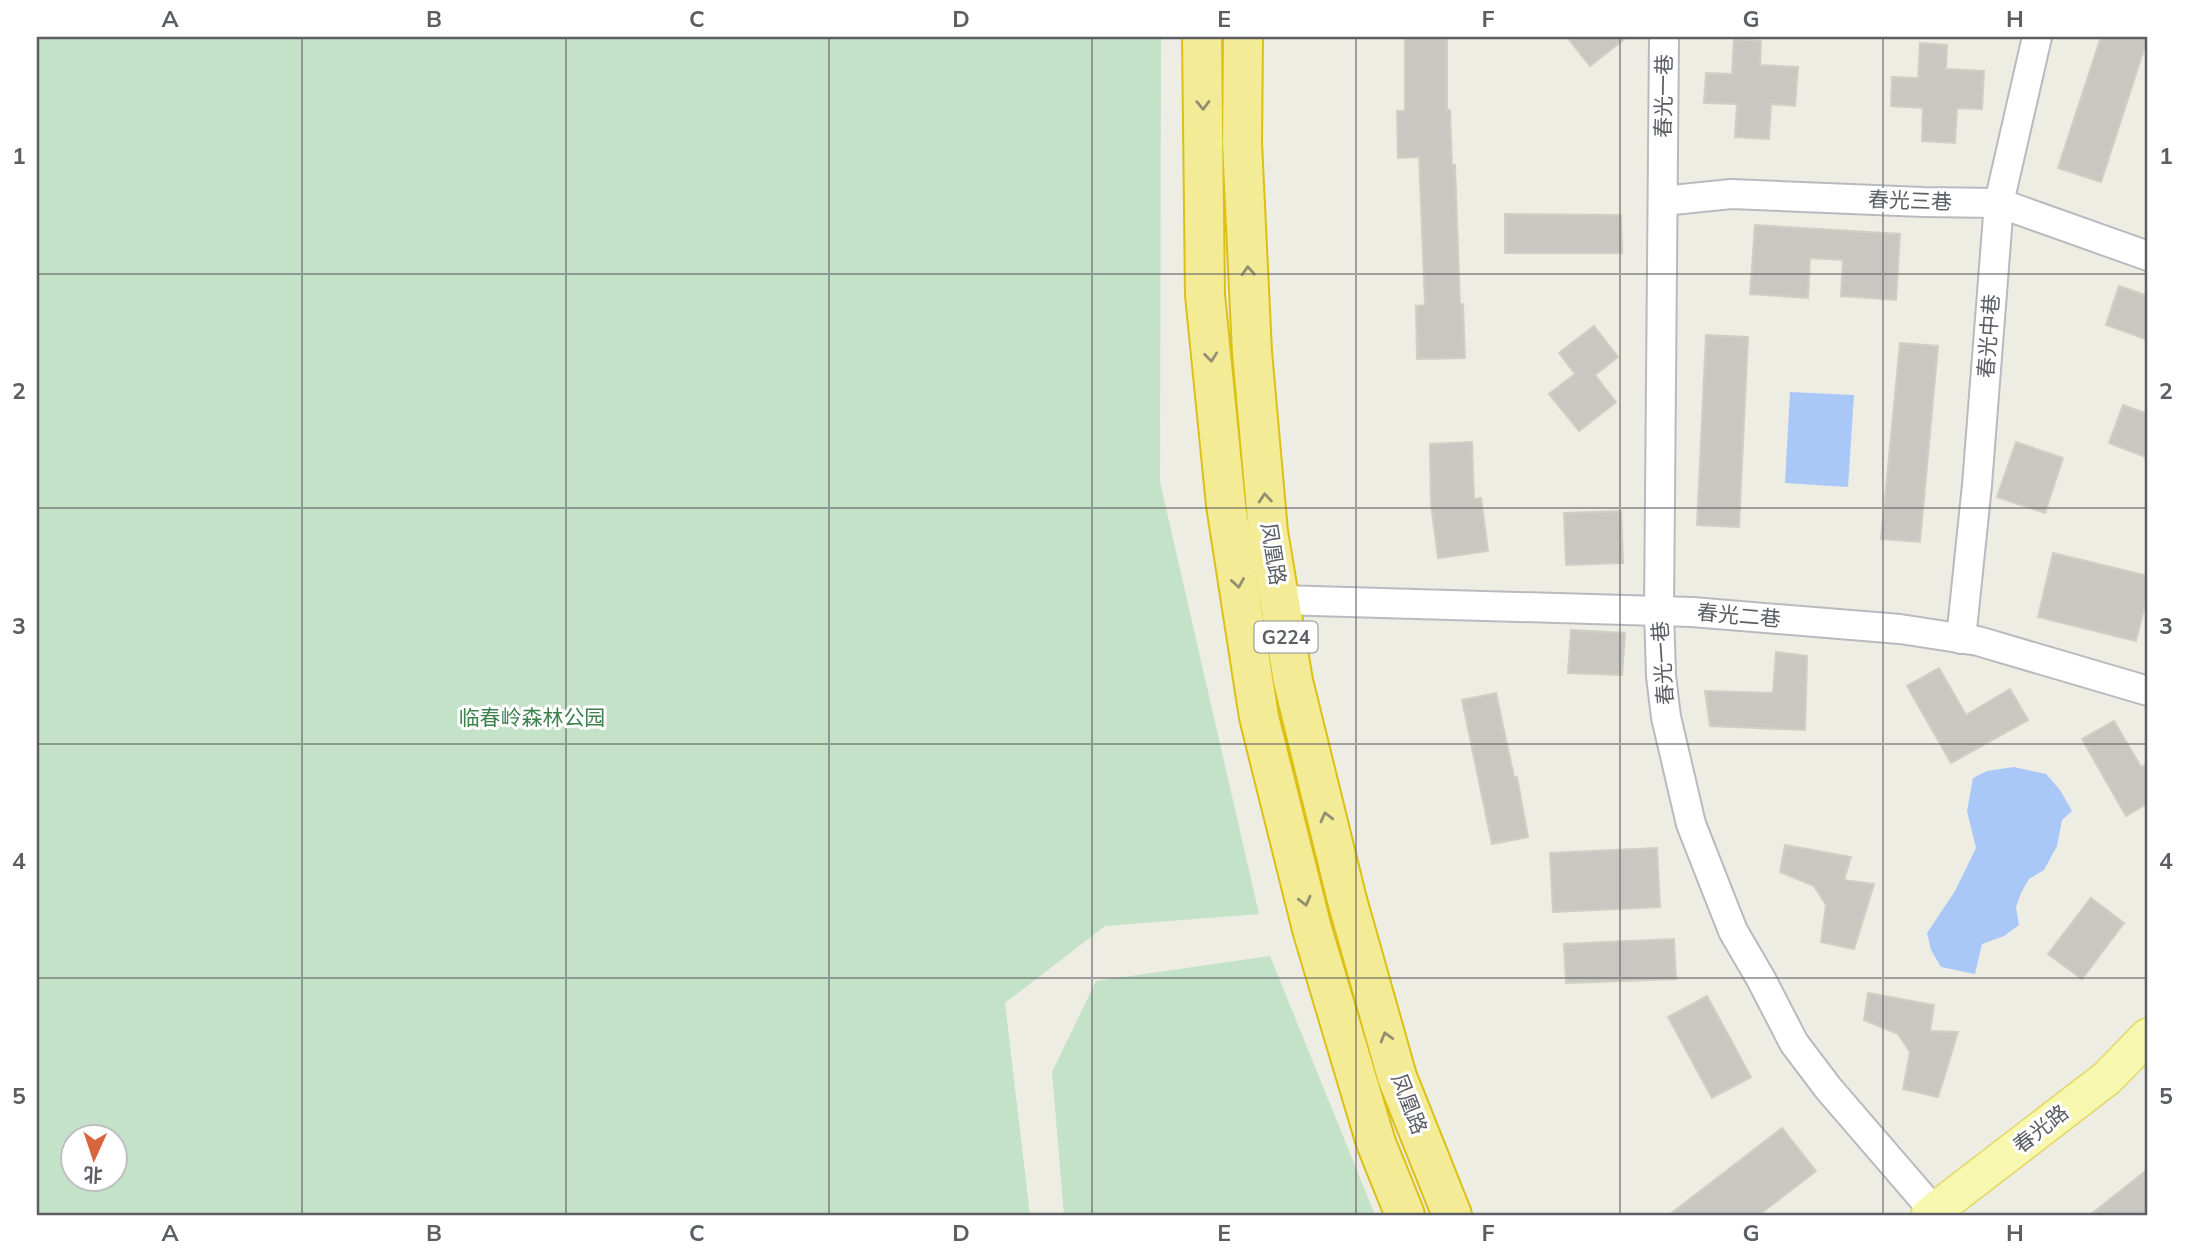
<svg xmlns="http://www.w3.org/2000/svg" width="2185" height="1252" viewBox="0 0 2185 1252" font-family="Mulish,'Noto Sans SC',sans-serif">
<rect width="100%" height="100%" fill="#edede4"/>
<g fill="#c3e2c8" fill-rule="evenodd">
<path d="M37 37H1161L1160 482 1259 914 1105 926 1005 1003 1030 1215H37ZM74 1136H116V1178H74Z"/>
<polygon points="1270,956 1375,1215 1064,1215 1052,1072 1096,981"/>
</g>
<g fill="#aac8f7">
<polygon points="1790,392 1854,395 1848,487 1785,483"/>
<polygon points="2014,767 2046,774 2060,790 2072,811 2062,820 2057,846 2044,870 2029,879 2021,893 2016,907 2019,925 2004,936 1982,944 1975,974 1941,967 1931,950 1927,933 1955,891 1976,848 1967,811 1973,778 1987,771"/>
</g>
<g fill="#c9c7c1" stroke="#d1cfc3" stroke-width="2">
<polygon points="1405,37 1447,37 1447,110 1450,110 1452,165 1455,165 1460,305 1463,304 1465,358 1417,359 1416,306 1425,305 1419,157 1398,158 1397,111 1405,111"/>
<polygon points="1567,37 1627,37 1590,66"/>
<polygon points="2101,37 2148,37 2101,182 2058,168"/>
<polygon points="1734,39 1761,41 1760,65 1798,67 1795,106 1771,104 1769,139 1735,137 1737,104 1704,103 1706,73 1732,74"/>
<polygon points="1920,43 1947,45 1946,69 1984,71 1982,109 1957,108 1955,143 1922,141 1923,108 1891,106 1892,77 1918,78"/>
<polygon points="1505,214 1621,215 1622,253 1505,253"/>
<polygon points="1755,225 1900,234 1896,300 1841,296 1843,260 1810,258 1808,298 1750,294"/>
<polygon points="2119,286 2148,296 2148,340 2106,325"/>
<polygon points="1594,326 1618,357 1595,375 1616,402 1579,431 1549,394 1575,374 1559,353"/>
<polygon points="1706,335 1748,337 1739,527 1697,525"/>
<polygon points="1900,343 1938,346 1920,542 1881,539"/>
<polygon points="2123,405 2148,414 2148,458 2109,443"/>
<polygon points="1472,442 1474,499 1481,498 1488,551 1438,558 1431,504 1430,444"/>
<polygon points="2016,442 2063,458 2045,513 1997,497"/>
<polygon points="1621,511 1623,563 1566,565 1564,513"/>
<polygon points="2053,553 2148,576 2148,593 2136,641 2038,617"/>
<polygon points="1571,630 1625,633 1622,675 1568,673"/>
<polygon points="1776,652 1807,656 1805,730 1710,726 1705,691 1773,693"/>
<polygon points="1939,668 1966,715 2010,689 2028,720 1951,763 1907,686"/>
<polygon points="1496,693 1514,777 1517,777 1528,837 1492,844 1462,700"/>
<polygon points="2114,721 2141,767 2148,763 2148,803 2126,816 2082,739"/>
<polygon points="1785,845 1851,857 1844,880 1874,884 1854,949 1821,942 1826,905 1814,886 1780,872"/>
<polygon points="1657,848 1660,907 1553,912 1550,853"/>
<polygon points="2091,898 2124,923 2082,979 2048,954"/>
<polygon points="1674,939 1676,979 1566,983 1564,944"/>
<polygon points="1868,993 1934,1005 1930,1031 1958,1032 1938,1097 1903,1089 1910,1052 1898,1034 1864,1020"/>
<polygon points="1707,996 1751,1077 1712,1098 1668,1017"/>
<polygon points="1782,1128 1816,1171 1759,1215 1669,1215"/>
<polygon points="2148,1169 2148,1210 2142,1215 2090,1215"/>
</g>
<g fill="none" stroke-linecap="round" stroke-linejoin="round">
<g stroke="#b9babf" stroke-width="32">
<g id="minor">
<polyline points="1664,37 1659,611 1661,676 1666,717 1680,777 1691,824 1733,931 1761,979 1794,1043 1828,1088 1934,1211"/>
<polyline points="1663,201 1731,194 1923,202 1999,203 2148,256"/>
<polyline points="1280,600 1692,612 1900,629 1978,641 2148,691"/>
<polyline points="1961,639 1977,485 1999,203 2037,37"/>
</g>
</g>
<g stroke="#e4d766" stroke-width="38">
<polyline id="major" points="1929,1215 2107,1078 2148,1036"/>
</g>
<g stroke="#dcc015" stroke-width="42">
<g id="highway">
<polyline points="1202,37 1205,295 1226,505 1259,717 1312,929 1376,1143 1405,1215"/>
<polyline points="1243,37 1242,143 1252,352 1268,532 1293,681 1347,900 1397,1077 1452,1215"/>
</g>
</g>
<use href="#minor" stroke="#fff" stroke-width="28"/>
<use href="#major" stroke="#f7f7af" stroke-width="35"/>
<use href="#highway" stroke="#f3eb95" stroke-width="38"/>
</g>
<defs><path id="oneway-chevron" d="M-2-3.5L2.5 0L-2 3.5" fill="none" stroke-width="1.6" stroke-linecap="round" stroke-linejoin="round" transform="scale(1.75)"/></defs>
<g stroke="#918f74">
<use href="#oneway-chevron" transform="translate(1203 105) rotate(89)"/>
<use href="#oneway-chevron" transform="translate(1248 271) rotate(-93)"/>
<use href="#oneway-chevron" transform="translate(1211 357) rotate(84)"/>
<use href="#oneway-chevron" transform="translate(1265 498) rotate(-95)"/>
<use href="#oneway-chevron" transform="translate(1238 583) rotate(81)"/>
<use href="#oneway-chevron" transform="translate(1326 817) rotate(-104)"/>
<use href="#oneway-chevron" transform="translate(1305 901) rotate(76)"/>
<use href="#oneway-chevron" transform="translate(1386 1037) rotate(-106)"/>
</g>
<path fill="none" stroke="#5c5e63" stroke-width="2" stroke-opacity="0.55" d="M302 37V1215M566 37V1215M829 37V1215M1092 37V1215M1356 37V1215M1620 37V1215M1883 37V1215M37 274H2148M37 508H2148M37 744H2148M37 978H2148"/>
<g text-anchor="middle" stroke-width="6" stroke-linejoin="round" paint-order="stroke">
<rect fill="#fff" stroke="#8d8e92" stroke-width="2" x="1254.5" y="621.5" width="63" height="31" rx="5"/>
<g font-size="19" font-weight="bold" fill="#5c5e63">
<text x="1286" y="644">G224</text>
</g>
<g font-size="21" fill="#5c5e63" stroke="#fff">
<text transform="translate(1664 96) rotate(-89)" y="7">春光一巷</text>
<text transform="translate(1910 201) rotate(2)" y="7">春光三巷</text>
<text transform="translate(1989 336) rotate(-86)" y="7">春光中巷</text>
<text transform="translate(1273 554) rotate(81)" y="7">凤凰路</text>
<text transform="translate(1739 616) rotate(5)" y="7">春光二巷</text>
<text transform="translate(1663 663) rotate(-94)" y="7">春光一巷</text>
<text transform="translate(1409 1104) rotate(69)" y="7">凤凰路</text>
<text transform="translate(2041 1129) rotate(-38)" y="7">春光路</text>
</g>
<g font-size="21" fill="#3d814c" stroke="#fff">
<text x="532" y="725">临春岭森林公园</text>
</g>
</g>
<rect width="2185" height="1252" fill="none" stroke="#ffffff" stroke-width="77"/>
<g transform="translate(94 1158) rotate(183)"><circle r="33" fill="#ffffff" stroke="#bebfc1" stroke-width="2"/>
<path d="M0-5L12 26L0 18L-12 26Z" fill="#d9653e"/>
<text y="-10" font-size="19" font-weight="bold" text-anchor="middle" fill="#5c5e63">北</text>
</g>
<rect x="38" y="38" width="2108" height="1176" fill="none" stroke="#5c5e63" stroke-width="2.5"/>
<g font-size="23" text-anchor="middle" font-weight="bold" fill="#5c5e63">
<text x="170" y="27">A</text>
<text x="434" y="27">B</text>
<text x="697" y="27">C</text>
<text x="961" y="27">D</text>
<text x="1224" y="27">E</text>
<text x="1488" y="27">F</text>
<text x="1751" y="27">G</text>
<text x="2015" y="27">H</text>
<text x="19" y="164">1</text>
<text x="2166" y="164">1</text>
<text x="19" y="399">2</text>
<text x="2166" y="399">2</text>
<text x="19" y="634">3</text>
<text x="2166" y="634">3</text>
<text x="19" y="869">4</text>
<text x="2166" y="869">4</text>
<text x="19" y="1104">5</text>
<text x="2166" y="1104">5</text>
<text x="170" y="1241">A</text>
<text x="434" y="1241">B</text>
<text x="697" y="1241">C</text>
<text x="961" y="1241">D</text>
<text x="1224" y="1241">E</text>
<text x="1488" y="1241">F</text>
<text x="1751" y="1241">G</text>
<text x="2015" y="1241">H</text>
</g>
</svg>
